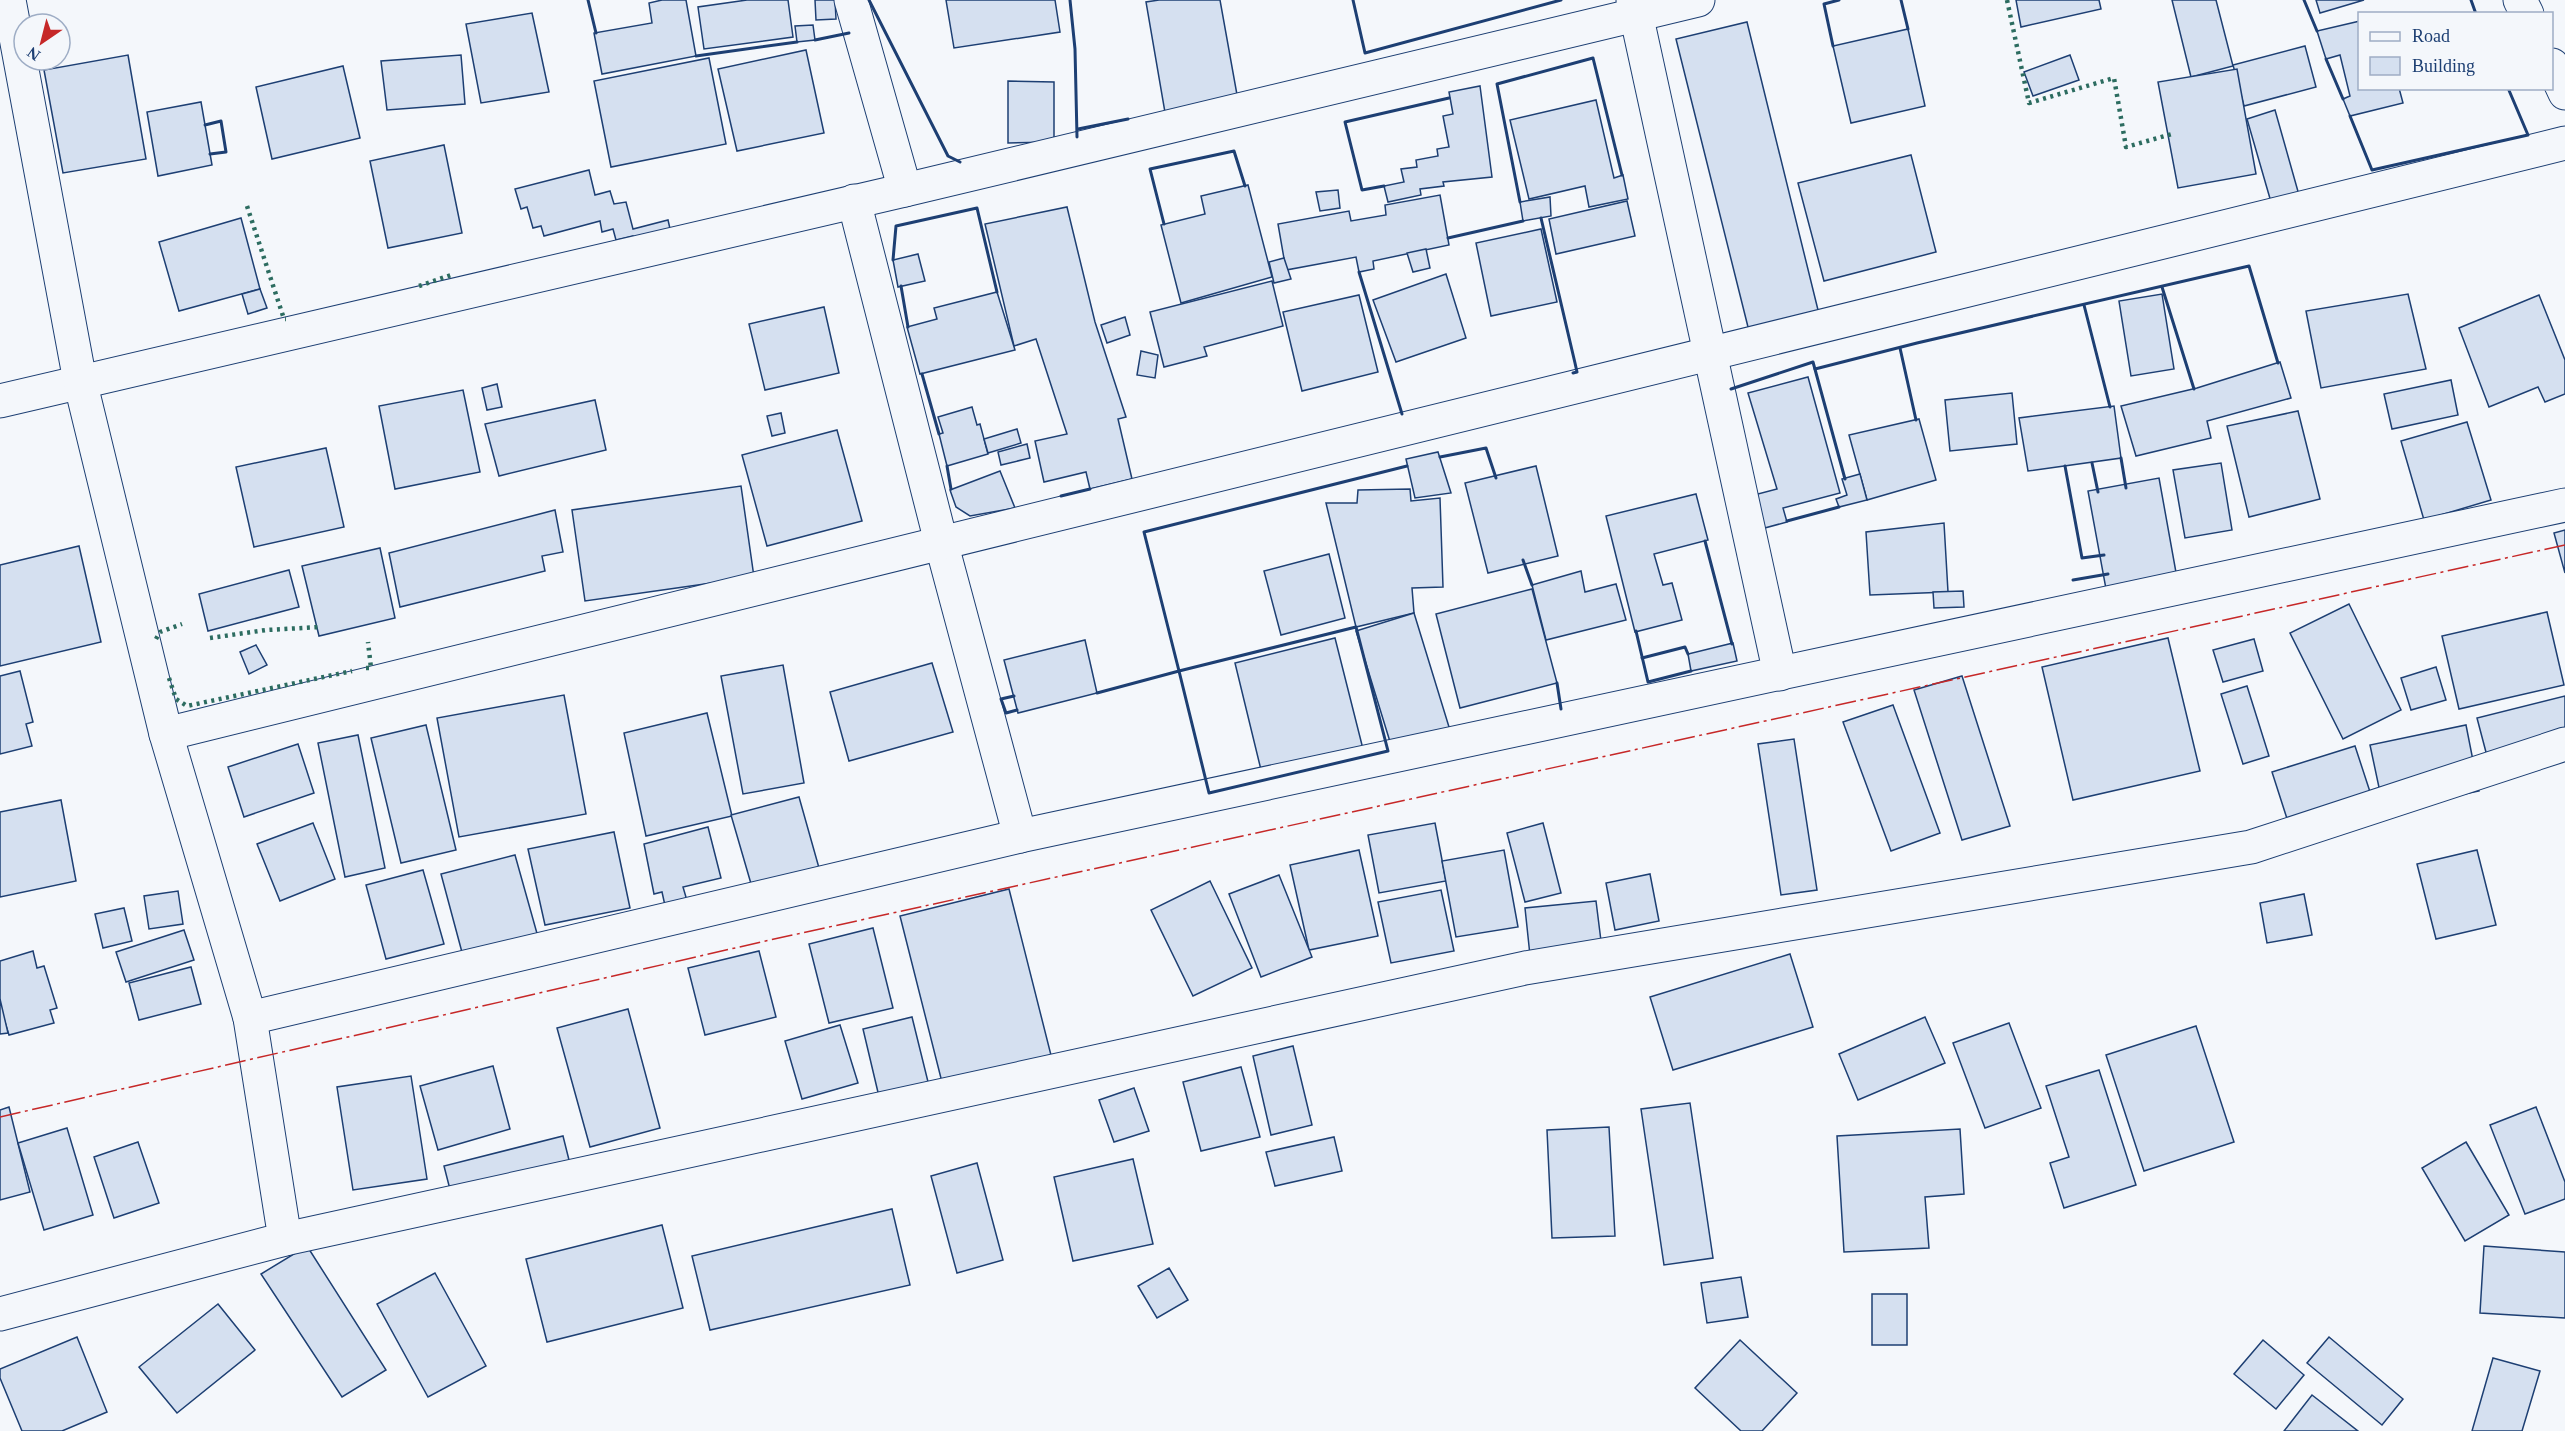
<svg xmlns="http://www.w3.org/2000/svg" width="2565" height="1431" viewBox="0 0 2565 1431" font-family="'Times New Roman',serif">
<rect width="100%" height="100%" fill="#f4f7fb"/>
<g fill="#d5e0f0" stroke="#1d3f73" stroke-width="1.5">
<polygon points="662,0 686,0 696,56 602,74 594,33 652,23 649,3"/>
<polygon points="747,0 788,0 793,37 704,49 698,7"/>
<polygon points="815,0 835,0 836,19 816,20"/>
<polygon points="946,0 1055,0 1060,32 954,48"/>
<polygon points="1159,0 1220,0 1241,117 1168,130 1146,2"/>
<polygon points="2016,0 2099,0 2101,9 2021,27"/>
<polygon points="2172,0 2216,0 2233,66 2191,77"/>
<polygon points="2316,0 2364,0 2320,13"/>
<polygon points="532,13 549,92 481,103 466,24"/>
<polygon points="2360,21 2360,88 2399,88 2403,103 2350,116 2343,99 2350,96 2340,55 2326,59 2317,31"/>
<polygon points="1747,22 1819,314 1749,331 1676,39"/>
<polygon points="813,25 815,40 797,42 795,26"/>
<polygon points="1908,29 1925,106 1851,123 1833,46"/>
<polygon points="2305,46 2316,87 2244,106 2233,65"/>
<polygon points="806,50 824,133 737,151 718,69"/>
<polygon points="128,55 146,159 63,173 44,70"/>
<polygon points="461,55 465,104 387,110 381,61"/>
<polygon points="2070,55 2079,80 2033,96 2024,72"/>
<polygon points="709,58 726,144 611,167 594,81"/>
<polygon points="343,66 360,138 272,159 256,87"/>
<polygon points="2237,69 2256,174 2178,188 2158,82"/>
<polygon points="1008,81 1054,82 1054,142 1008,143"/>
<polygon points="1480,86 1492,177 1443,182 1444,186 1420,189 1421,195 1388,202 1384,186 1404,182 1401,169 1417,167 1416,160 1438,156 1437,149 1449,147 1443,116 1453,114 1449,92"/>
<polygon points="1596,100 1614,178 1623,175 1628,199 1589,207 1585,186 1529,199 1510,120"/>
<polygon points="201,102 212,165 158,176 147,112"/>
<polygon points="2275,110 2299,195 2271,202 2247,119"/>
<polygon points="444,145 462,233 388,248 370,161"/>
<polygon points="1911,155 1936,252 1824,281 1798,183"/>
<polygon points="589,170 595,195 610,191 614,204 626,202 633,229 668,220 671,233 635,243 633,236 616,240 613,229 602,232 600,221 544,236 541,226 533,228 527,207 521,209 515,189"/>
<polygon points="1248,185 1272,277 1181,303 1161,225 1205,214 1201,196"/>
<polygon points="1338,190 1340,208 1320,211 1316,192"/>
<polygon points="1440,195 1449,245 1373,261 1374,269 1359,272 1356,257 1286,270 1278,224 1349,211 1351,221 1386,215 1385,205"/>
<polygon points="1550,197 1551,216 1523,221 1520,202"/>
<polygon points="1627,201 1635,236 1556,254 1549,219"/>
<polygon points="1067,207 1095,322 1126,417 1118,419 1132,479 1090,489 1086,472 1044,482 1035,441 1067,434 1036,339 1014,346 985,224"/>
<polygon points="241,218 260,289 179,311 159,242"/>
<polygon points="1541,229 1557,302 1491,316 1476,243"/>
<polygon points="1426,249 1430,268 1413,272 1407,253"/>
<polygon points="918,254 925,281 898,287 893,260"/>
<polygon points="1284,258 1291,279 1274,283 1269,262"/>
<polygon points="1446,274 1466,338 1396,362 1373,300"/>
<polygon points="1272,281 1283,326 1204,347 1207,356 1164,367 1150,312"/>
<polygon points="260,289 267,308 248,314 242,294"/>
<polygon points="997,292 1015,350 920,374 907,327 937,319 934,308"/>
<polygon points="2162,294 2174,369 2131,376 2119,301"/>
<polygon points="2408,294 2426,369 2321,388 2306,311"/>
<polygon points="1359,295 1378,372 1302,391 1283,312"/>
<polygon points="2539,295 2565,360 2565,394 2545,402 2538,387 2489,407 2459,328"/>
<polygon points="824,307 839,373 765,390 749,324"/>
<polygon points="1125,317 1130,335 1107,343 1101,325"/>
<polygon points="1141,351 1158,355 1155,378 1137,375"/>
<polygon points="2280,362 2291,398 2207,421 2211,438 2136,456 2121,406 2197,388"/>
<polygon points="1808,377 1840,493 1783,508 1787,522 1761,529 1754,495 1777,489 1748,393"/>
<polygon points="2451,380 2458,415 2392,429 2384,394"/>
<polygon points="497,384 502,407 487,410 482,388"/>
<polygon points="463,390 480,472 395,489 379,406"/>
<polygon points="2012,393 2017,444 1950,451 1945,400"/>
<polygon points="595,400 606,450 499,476 485,424"/>
<polygon points="2114,406 2121,458 2028,471 2019,418"/>
<polygon points="972,407 977,425 980,424 988,454 947,466 939,434 943,433 938,417"/>
<polygon points="2298,411 2320,499 2249,517 2227,426"/>
<polygon points="781,413 785,433 772,436 767,416"/>
<polygon points="1919,419 1936,480 1867,500 1849,435"/>
<polygon points="2467,422 2491,500 2424,520 2401,441"/>
<polygon points="1017,429 1021,443 988,453 984,439"/>
<polygon points="837,430 862,521 767,546 742,455"/>
<polygon points="1027,444 1030,458 1001,465 998,452"/>
<polygon points="326,448 344,527 254,547 236,467"/>
<polygon points="1438,452 1451,493 1415,498 1406,459"/>
<polygon points="2221,463 2232,530 2185,538 2173,470"/>
<polygon points="1536,466 1558,556 1488,573 1465,483"/>
<polygon points="1000,471 1015,508 970,516 956,507 950,490"/>
<polygon points="1860,474 1867,500 1839,507 1836,499 1847,495 1842,479"/>
<polygon points="2159,478 2177,578 2106,589 2088,491"/>
<polygon points="741,486 754,577 585,601 572,510"/>
<polygon points="1410,489 1411,501 1440,498 1443,587 1412,588 1414,613 1356,627 1326,503 1357,503 1358,490"/>
<polygon points="1696,494 1708,540 1654,554 1663,585 1672,583 1682,620 1635,632 1606,516"/>
<polygon points="555,510 563,552 542,556 545,571 400,607 389,553"/>
<polygon points="1944,523 1948,592 1870,595 1866,532"/>
<polygon points="2565,530 2565,573 2554,533"/>
<polygon points="79,546 101,642 0,666 0,565"/>
<polygon points="380,548 395,618 319,636 302,566"/>
<polygon points="1329,554 1345,618 1281,635 1264,571"/>
<polygon points="289,570 299,607 208,631 199,594"/>
<polygon points="1581,571 1585,592 1616,584 1626,620 1546,640 1532,585"/>
<polygon points="1532,589 1557,683 1460,708 1436,614"/>
<polygon points="1963,591 1964,607 1934,608 1933,592"/>
<polygon points="2349,604 2401,710 2343,739 2290,633"/>
<polygon points="2547,612 2564,685 2459,709 2442,636"/>
<polygon points="1414,613 1453,740 1395,758 1356,631"/>
<polygon points="1335,638 1363,749 1262,774 1235,663"/>
<polygon points="2168,638 2200,771 2073,800 2042,667"/>
<polygon points="2254,639 2263,671 2223,682 2213,650"/>
<polygon points="1085,640 1097,693 1018,713 1004,660"/>
<polygon points="1733,643 1737,661 1691,671 1688,654"/>
<polygon points="256,645 267,665 249,674 240,652"/>
<polygon points="932,663 953,732 849,761 830,692"/>
<polygon points="783,665 804,783 743,794 721,676"/>
<polygon points="2436,667 2446,700 2411,710 2401,678"/>
<polygon points="20,671 33,722 26,724 32,746 0,754 0,676"/>
<polygon points="1962,676 2010,826 1962,840 1914,690"/>
<polygon points="2247,686 2269,756 2243,764 2221,694"/>
<polygon points="564,695 586,814 459,837 437,718"/>
<polygon points="2565,696 2565,736 2487,756 2477,718"/>
<polygon points="1893,705 1940,833 1891,851 1843,722"/>
<polygon points="707,713 732,816 646,836 624,733"/>
<polygon points="426,725 456,850 401,863 371,738"/>
<polygon points="2466,725 2479,791 2384,811 2370,745"/>
<polygon points="358,735 385,868 345,877 318,743"/>
<polygon points="1794,739 1817,890 1781,895 1758,744"/>
<polygon points="298,744 314,793 244,817 228,767"/>
<polygon points="2355,746 2374,804 2291,831 2272,772"/>
<polygon points="799,797 821,875 754,894 731,815"/>
<polygon points="61,800 76,881 0,897 0,812"/>
<polygon points="313,823 335,879 280,901 257,844"/>
<polygon points="1435,823 1446,881 1379,893 1368,835"/>
<polygon points="1543,823 1561,893 1525,902 1507,833"/>
<polygon points="708,827 721,878 683,887 688,904 666,910 662,892 654,894 644,844"/>
<polygon points="614,832 630,908 545,925 528,849"/>
<polygon points="1359,850 1378,936 1309,950 1290,865"/>
<polygon points="1504,850 1518,927 1456,937 1442,861"/>
<polygon points="2477,850 2496,925 2436,939 2417,864"/>
<polygon points="515,855 538,937 463,956 441,874"/>
<polygon points="423,870 444,944 386,959 366,885"/>
<polygon points="1650,874 1659,921 1615,930 1606,883"/>
<polygon points="1279,875 1312,957 1261,977 1229,894"/>
<polygon points="1210,881 1252,968 1193,996 1151,910"/>
<polygon points="1009,889 1056,1075 947,1102 900,916"/>
<polygon points="1441,890 1454,951 1391,963 1378,902"/>
<polygon points="178,891 183,924 149,929 144,896"/>
<polygon points="2304,894 2312,935 2267,943 2260,903"/>
<polygon points="1596,901 1603,957 1531,965 1525,908"/>
<polygon points="124,908 132,941 103,948 95,914"/>
<polygon points="873,928 893,1008 829,1023 809,944"/>
<polygon points="184,930 194,960 126,982 116,952"/>
<polygon points="33,951 37,968 44,966 57,1008 50,1010 54,1023 9,1035 0,1006 0,961"/>
<polygon points="759,951 776,1017 705,1035 688,968"/>
<polygon points="1790,954 1813,1027 1673,1070 1650,997"/>
<polygon points="191,967 201,1004 139,1020 129,983"/>
<polygon points="0,999 8,1033 0,1034"/>
<polygon points="628,1009 660,1128 590,1147 557,1028"/>
<polygon points="912,1017 931,1094 881,1105 863,1029"/>
<polygon points="1925,1017 1945,1063 1858,1100 1839,1054"/>
<polygon points="2009,1023 2041,1108 1985,1128 1953,1043"/>
<polygon points="840,1025 858,1083 802,1099 785,1041"/>
<polygon points="2196,1026 2234,1142 2144,1171 2106,1055"/>
<polygon points="1293,1046 1312,1125 1271,1135 1253,1056"/>
<polygon points="493,1066 510,1129 438,1150 420,1086"/>
<polygon points="1241,1067 1260,1137 1201,1151 1183,1082"/>
<polygon points="2099,1070 2136,1185 2064,1208 2050,1163 2069,1157 2046,1086"/>
<polygon points="411,1076 427,1179 353,1190 337,1087"/>
<polygon points="1134,1088 1149,1131 1114,1142 1099,1100"/>
<polygon points="1690,1103 1713,1258 1664,1265 1641,1109"/>
<polygon points="9,1107 30,1192 0,1200 0,1110"/>
<polygon points="2536,1107 2565,1182 2565,1199 2525,1214 2490,1125"/>
<polygon points="1609,1127 1615,1236 1552,1238 1547,1130"/>
<polygon points="67,1128 93,1215 44,1230 18,1143"/>
<polygon points="1960,1129 1964,1194 1925,1197 1929,1248 1844,1252 1837,1136"/>
<polygon points="563,1136 574,1180 455,1209 444,1166"/>
<polygon points="1334,1137 1342,1171 1275,1186 1266,1152"/>
<polygon points="138,1142 159,1203 114,1218 94,1157"/>
<polygon points="2466,1142 2509,1215 2465,1241 2422,1168"/>
<polygon points="1133,1159 1153,1244 1073,1261 1054,1177"/>
<polygon points="977,1163 1003,1260 957,1273 931,1176"/>
<polygon points="892,1209 910,1285 710,1330 692,1256"/>
<polygon points="662,1225 683,1308 547,1342 526,1259"/>
<polygon points="307,1246 386,1370 342,1397 261,1274"/>
<polygon points="2484,1246 2565,1252 2565,1318 2480,1313"/>
<polygon points="1169,1268 1188,1300 1157,1318 1138,1286"/>
<polygon points="435,1273 486,1366 428,1397 377,1304"/>
<polygon points="1741,1277 1748,1317 1707,1323 1701,1283"/>
<rect x="1872" y="1294" width="35" height="51"/>
<polygon points="218,1304 255,1350 177,1413 139,1367"/>
<polygon points="77,1337 107,1412 62,1431 22,1431 0,1378 0,1369"/>
<polygon points="2329,1337 2403,1399 2382,1425 2307,1363"/>
<polygon points="1740,1340 1797,1393 1762,1431 1741,1431 1695,1388"/>
<polygon points="2263,1340 2304,1375 2276,1409 2234,1374"/>
<polygon points="2493,1358 2540,1371 2522,1431 2472,1431"/>
<polygon points="2312,1395 2358,1431 2284,1431"/>
</g>
<g fill="none" stroke-linecap="round" stroke-linejoin="round">
<g stroke="#1d3f73" stroke-width="35">
<g id="minor">
<polyline points="851,0 905,190"/>
<polyline points="1633,0 1780,674"/>
<polyline points="2520,0 2527,14"/>
<polyline points="2552,65 2565,93"/>
<polyline points="854,201 941,542 1020,836"/>
<polyline points="0,401 905,190 1698,0"/>
<polyline points="166,734 2565,143"/>
<polyline points="250,1018 1020,836 2565,505"/>
<polyline points="285,1239 1525,968 2251,847 2565,744"/>
<polyline points="0,1314 285,1239 250,1018 166,734 80,381 9,0"/>
</g>
</g>
<use href="#minor" stroke="#f4f7fb" stroke-width="33"/>
<g stroke="#2c6c60" stroke-width="4.5" stroke-dasharray="3 4.5" stroke-linecap="butt">
<polyline points="2007,0 2029,103 2114,78 2126,147 2172,134"/>
<polyline points="247,206 284,319 286,319"/>
<polyline points="419,286 454,274"/>
<polyline points="210,638 266,630 320,627"/>
<polyline points="156,639 160,632 182,624"/>
<polyline points="366,668 371,668 368,642"/>
<polyline points="169,678 176,699 187,706 352,671"/>
</g>
<g stroke="#1d3f73" stroke-width="3">
<polyline points="588,0 596,33"/>
<polyline points="869,0 948,156 960,162"/>
<polyline points="1070,0 1075,49 1077,137"/>
<polyline points="1353,0 1365,53 1561,0"/>
<polyline points="1901,0 1908,29"/>
<polyline points="2304,0 2317,31"/>
<polyline points="2471,0 2476,14"/>
<polyline points="815,40 849,33"/>
<polyline points="1833,46 1824,4 1839,0"/>
<polyline points="696,56 797,42"/>
<polyline points="2326,59 2343,99"/>
<polyline points="2350,116 2372,170 2528,135 2508,88"/>
<polyline points="205,125 221,121 226,152 210,154"/>
<polyline points="1078,129 1128,119"/>
<polyline points="1384,186 1362,190 1345,122 1449,98"/>
<polyline points="1520,202 1497,84 1593,58 1622,175"/>
<polyline points="1541,218 1575,363 1577,372 1573,373"/>
<polyline points="1164,224 1150,169 1234,151 1245,186"/>
<polyline points="1448,238 1523,221"/>
<polyline points="893,260 896,226 977,208 997,292"/>
<polyline points="1359,272 1402,414"/>
<polyline points="901,286 908,327"/>
<polyline points="2162,287 2194,389"/>
<polyline points="2084,305 2110,407"/>
<polyline points="1900,348 1916,420"/>
<polyline points="1815,369 1917,343 2249,266 2278,363"/>
<polyline points="922,374 939,434"/>
<polyline points="1731,389 1813,362 1845,479"/>
<polyline points="1440,457 1486,448 1496,478"/>
<polyline points="2121,458 2126,488"/>
<polyline points="2092,463 2098,492"/>
<polyline points="947,466 951,489"/>
<polyline points="2065,466 2082,558 2104,555"/>
<polyline points="1061,496 1090,489"/>
<polyline points="1787,521 1839,507"/>
<polyline points="1705,541 1732,644"/>
<polyline points="1523,560 1532,585"/>
<polyline points="2073,580 2108,574"/>
<polygon points="1356,627 1388,751 1209,793 1179,671"/>
<polyline points="1636,631 1648,682 1691,671"/>
<polyline points="1642,658 1685,647 1688,654"/>
<polyline points="1557,683 1561,709"/>
<polyline points="1097,693 1179,671 1144,532 1407,466"/>
<polyline points="1014,696 1001,699 1006,713 1017,710"/>
</g>
<polyline stroke="#c62828" stroke-width="1.5" stroke-dasharray="21 4.5 3 4.5" stroke-linecap="butt" points="0,1117 761,942 2565,545"/>
</g>
<rect x="2358" y="12" width="195" height="78" fill="#f4f7fb" stroke="#9eadc5" stroke-width="1.5"/>
<rect x="2370" y="32" width="30" height="9" fill="#f4f7fb" stroke="#9eadc5" stroke-width="1.5"/>
<text x="2412" y="42" font-size="18" fill="#1d3f73">Road</text>
<rect x="2370" y="57" width="30" height="18" fill="#d5e0f0" stroke="#9eadc5" stroke-width="1.5"/>
<text x="2412" y="72" font-size="18" fill="#1d3f73">Building</text>
<g transform="translate(42 42) rotate(215)"><circle r="28" fill="#f4f7fb" stroke="#9eadc5" stroke-width="1.5"/>
<path d="M0-4.5L10 22L0 15L-10 22Z" fill="#c62828"/>
<text y="-9" font-size="16" font-weight="bold" text-anchor="middle" fill="#1d3f73">N</text>
</g>
</svg>
